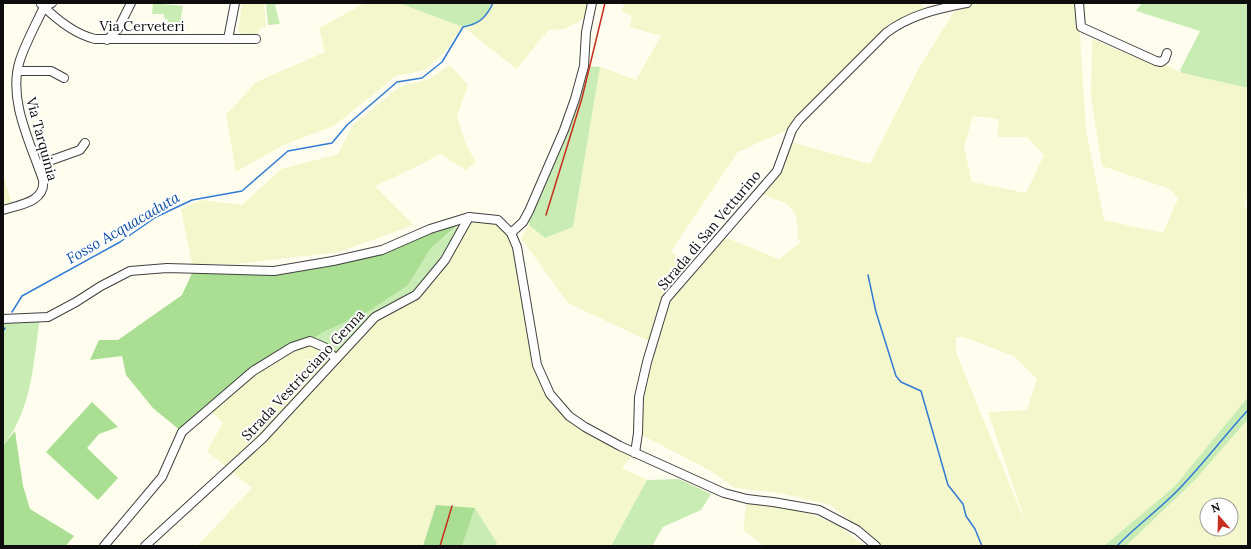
<svg xmlns="http://www.w3.org/2000/svg" width="1251" height="549" viewBox="0 0 1251 549" font-family="Lora,serif">
<rect width="100%" height="100%" fill="#fffeee"/>
<g fill="#f4f7cc" fill-rule="evenodd">
<polygon points="242,3 264,3 266,27 261,28 256,36 242,34 238,31"/>
<polygon points="365,3 399,3 463,27 490,10 493,3 592,3 588,24 583,19 565,29 548,30 517,69 463,27 443,54 425,70 396,76 334,126 283,145 236,172 226,115 256,82 325,52 319,28"/>
<path d="M624 3H920L927 11 886 31 789 129 738 152 671 251 692 271 722 236 779 259 801 242 797 238 798 232 796 215 787 204 759 193 777 171 787 141 870 164 919 68 957 7 972 3H1078L1086 130 1104 220 1163 233 1178 199 1170 189 1102 166 1091 97 1092 39 1161 68V62L1182 73 1248 88V195L1244 203 1248 212V397L1175 486 1104 546H876L857 530 853 523 830 505 780 493 735 488 709 470 638 433 639 397 653 343 568 303 521 238 529 225 545 238 573 227 600 67 636 80 661 36 630 27 632 16 622 12ZM973 116 999 119 997 137H1027L1044 155 1026 193 972 182 964 147ZM956 337H963L1014 356 1037 379 1027 410 988 412 1027 527 956 352Z"/>
<polygon points="450,65 468,85 457,116 466,145 476,162 466,170 440,154 416,167 375,186 414,225 339,252 237,264 192,264 181,209 202,200 242,205 281,169 338,154 353,125 399,87 429,79"/>
<polygon points="3,173 12,204 3,207"/>
<polygon points="469,217 498,220 511,233 537,365 554,398 569,415 635,453 622,468 647,480 611,546 496,546 497,543 475,509 436,505 423,546 197,546 252,488 207,451 223,423 209,409 290,348 375,317 416,295"/>
<path d="M1248 419V546H1126L1194 481ZM1207 505H1231V529H1207Z"/>
<polygon points="747,499 811,514 839,526 865,546 765,546 743,530"/>
</g>
<g fill="#c9ecb5">
<polygon points="153,3 183,6 179,29 167,27 168,20 164,18 164,14 152,14"/>
<polygon points="266,3 287,3 275,5 280,24 268,25"/>
<polygon points="399,3 493,3 490,10 477,24 463,27"/>
<polygon points="1142,3 1248,3 1248,88 1182,73 1180,70 1200,31 1136,11"/>
<polygon points="584,66 600,67 573,227 545,238 529,225 527,215"/>
<polygon points="469,217 445,260 416,295 375,317 336,359 310,341 323,332 408,285 431,248"/>
<path d="M40 317C33 363 33 408 3 446V319Z"/>
<polygon points="1248,397 1248,419 1194,481 1126,546 1104,546 1175,486"/>
<polygon points="679,479 711,494 701,510 663,527 652,546 611,546 647,480"/>
<polygon points="475,508 497,543 496,546 462,546"/>
</g>
<g fill="#a9de93">
<polygon points="465,219 431,248 408,285 367,312 323,332 310,341 253,371 182,432 153,408 126,375 122,356 90,360 99,340 118,340 182,295 193,271 274,271 382,250"/>
<polygon points="92,402 118,427 99,434 87,448 118,478 98,500 46,452"/>
<polygon points="15,431 23,486 30,509 74,536 66,546 3,546 3,446"/>
<polygon points="436,505 475,508 462,546 423,546"/>
</g>
<g fill="none" stroke-linecap="round" stroke-linejoin="round">
<g stroke="#317bd5" stroke-width="1.5">
<polyline points="868,275 876,312 896,376 901,382 921,391 948,485 963,504 966,516 975,529 982,546"/>
<path d="M12 312 22 296 120 242 156 217 192 200 242 191 288 151 332 143 347 125 397 82 422 78 442 62 463 27C479 24 486 18 493 3"/>
<polyline points="3,331 5,328"/>
<path d="M1117 546C1137 525 1160 509 1180 488 1204 463 1225 435 1248 410"/>
</g>
<g stroke="#404040" stroke-width="10">
<g id="minor">
<polyline points="1079,3 1081,27 1156,61 1161,62 1165,59 1167,53"/>
<path d="M41 4C56 19 74 34 95 39H256"/>
<polyline points="228,39 235,3"/>
<polyline points="107,40 118,29 131,3"/>
<polyline points="18,71 51,71 64,78"/>
<polyline points="38,165 80,150 85,143"/>
<path d="M3 210C19 205 46 202 43 180 31 144 7 99 20 60 26 42 36 24 44 7L52 3"/>
<polyline points="511,233 523,222 529,211 564,130 575,99 584,66 586,32 592,3"/>
<polyline points="3,319 48,317 76,302 101,286 130,271 167,268 274,271 333,261 382,250 430,229 469,217 498,220 511,233 517,247 537,365 550,394 569,416 585,427 620,446 724,493 747,499 773,502 819,510 857,530 876,546"/>
<path d="M635 453 638 433 639 397 647 362 666 299 777 171 792 130 799 120 886 33C911 14 938 9 967 3"/>
<polyline points="104,546 162,477 182,432 253,371 292,347 310,341 324,347 336,359"/>
<polyline points="145,546 263,438 375,317 416,295 445,260 469,217"/>
</g>
</g>
<use href="#minor" stroke="#fff" stroke-width="8"/>
<g stroke="#c62e1d" stroke-width="1.5">
<polyline points="546,215 582,98 605,3"/>
<polyline points="440,546 452,506"/>
</g>
</g>
<g text-anchor="middle" stroke-width="4" stroke-linejoin="round" paint-order="stroke">
<g font-size="14" fill="#0d0d0d" stroke="#fff">
<text x="142" y="31">Via Cerveteri</text>
<text transform="translate(42 139) rotate(75)" y="5">Via Tarquinia</text>
<text transform="translate(709 230) rotate(-50)" y="5">Strada di San Vetturino</text>
<text transform="translate(303 375) rotate(-47)" y="5">Strada Vestricciano Genna</text>
</g>
<g font-size="15" font-style="italic" fill="#0f4ea7" stroke="#fff">
<text transform="translate(123 228) rotate(-30)" y="5">Fosso Acquacaduta</text>
</g>
</g>
<rect width="1251" height="549" fill="none" stroke="#0d0d0d" stroke-width="8"/>
<g transform="translate(1219 517) rotate(340)"><circle r="19" fill="#ffffff" stroke="#9e9e9e"/>
<path d="M0-3L7 15L0 10L-7 15Z" fill="#c62e1d"/>
<text y="-6" font-size="11" font-weight="bold" text-anchor="middle" fill="#0d0d0d">N</text>
</g>
</svg>
